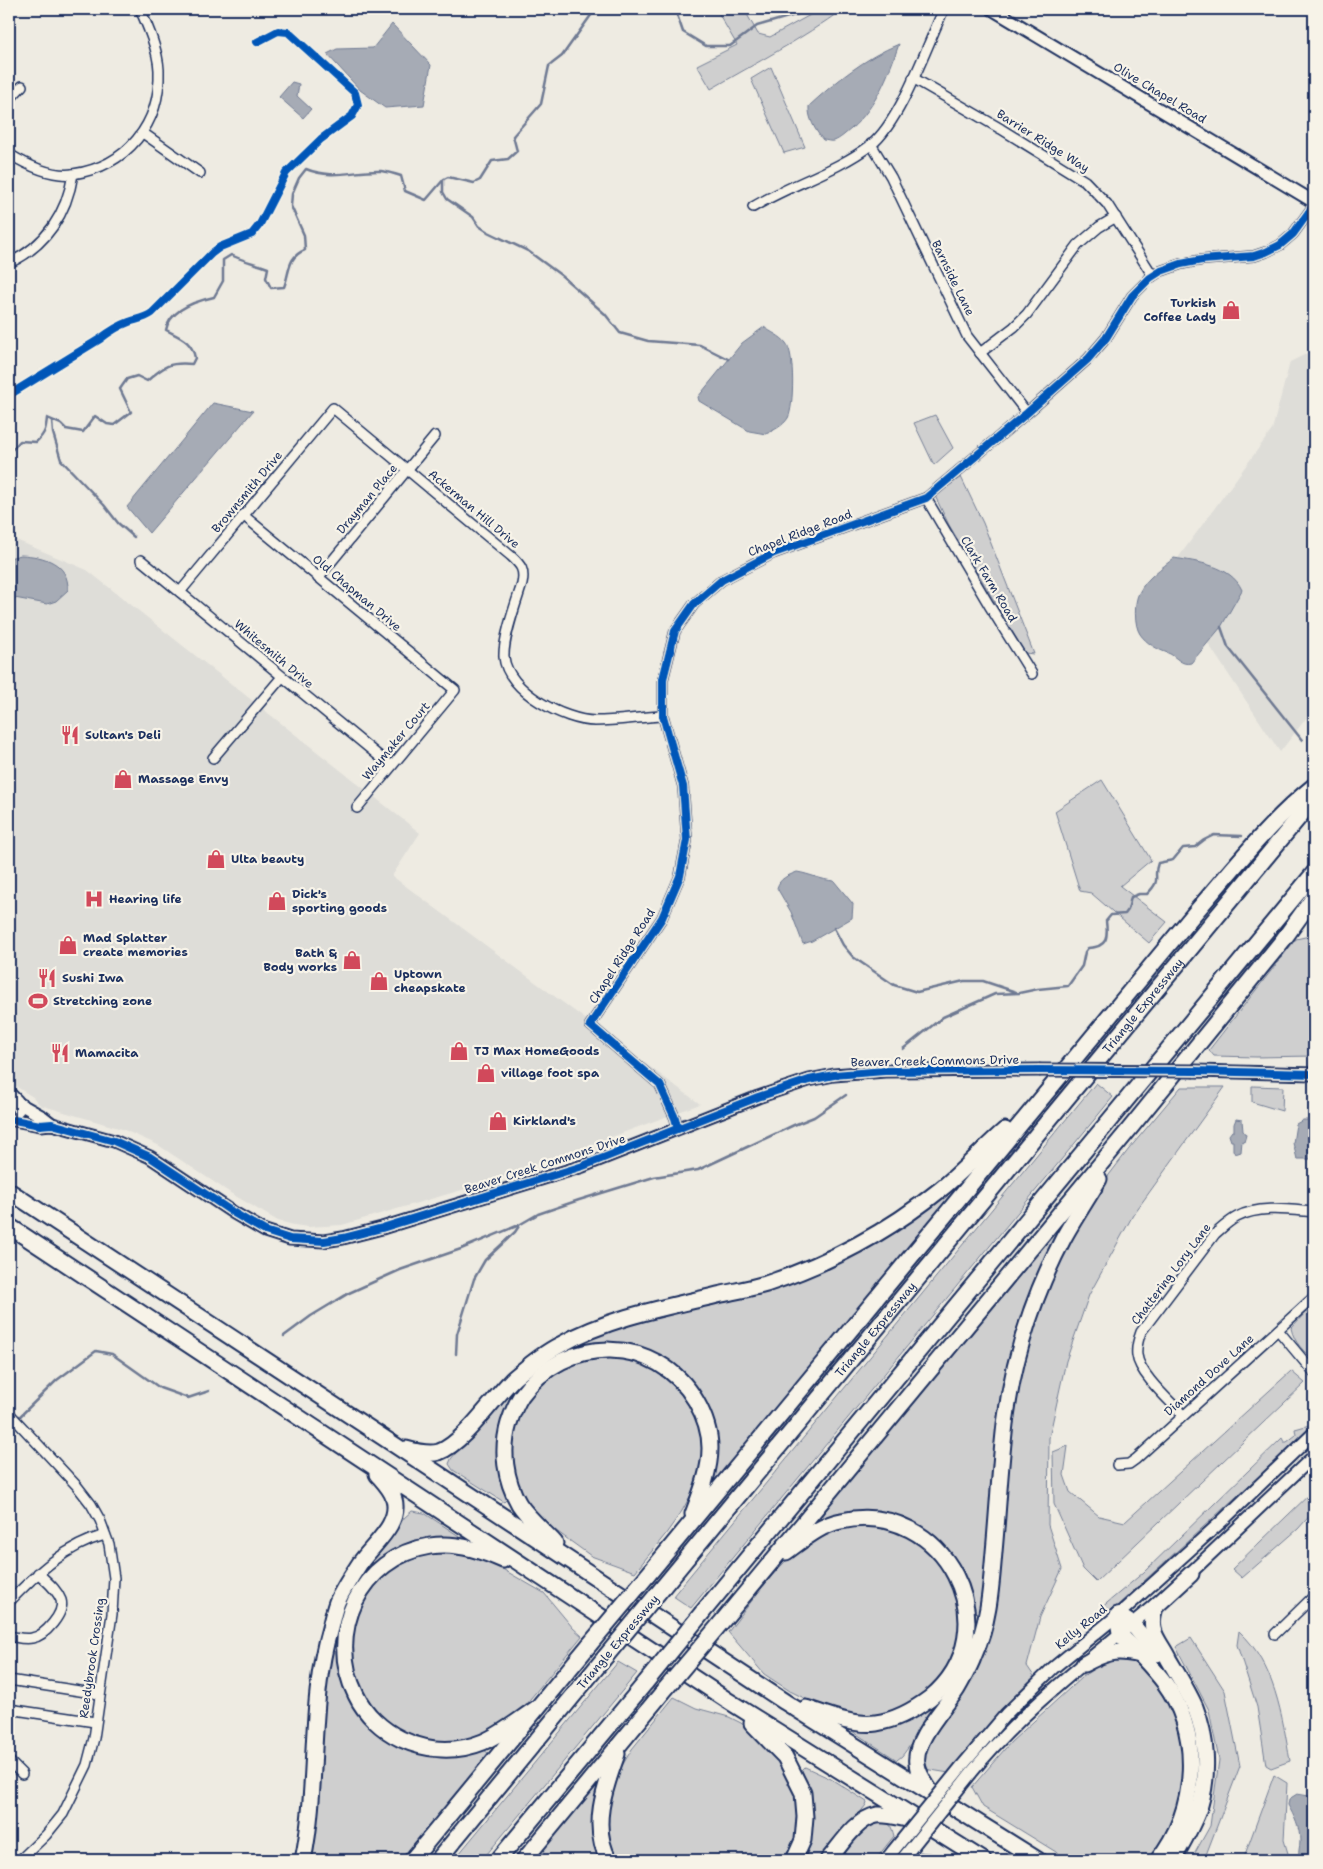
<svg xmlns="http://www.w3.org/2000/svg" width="1323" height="1869" viewBox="0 0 1323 1869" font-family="'Shantell Sans',sans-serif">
<rect width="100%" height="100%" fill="#eeebe2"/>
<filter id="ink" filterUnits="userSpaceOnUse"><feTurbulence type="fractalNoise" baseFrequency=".02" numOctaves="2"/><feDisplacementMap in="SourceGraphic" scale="10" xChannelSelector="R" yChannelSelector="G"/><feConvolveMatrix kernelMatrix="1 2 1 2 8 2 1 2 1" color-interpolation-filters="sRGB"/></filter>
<g filter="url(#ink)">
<g fill="#deddd8">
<polygon points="1314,350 1314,708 1280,752 1164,577 1272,430 1290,362"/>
<polygon points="9,537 87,570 420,833 392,876 700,1104 496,1180 342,1225 308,1227 294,1225 278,1221 232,1194 158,1145 122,1129 40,1105 33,1097 9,1082"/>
</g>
<g fill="#cfcfcf" stroke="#757f96">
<path d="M716 9H744L758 34 770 37 821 9H843C802 39 756 63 711 89L697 65 737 45Z"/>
<polygon points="771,67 805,147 784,153 751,79"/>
<polygon points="935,415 953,448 934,465 914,423"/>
<polygon points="961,477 983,523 1034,654 1025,653 949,525 935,496"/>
<polygon points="1102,780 1151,860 1120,886 1167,922 1149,943 1091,893 1080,891 1055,811"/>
<polygon points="1314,935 1314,1056 1256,1057 1214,1056 1209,1050 1296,939"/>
<polygon points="1096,1083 1113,1097 691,1608 673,1596"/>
<polygon points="1252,1086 1283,1087 1282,1111 1252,1102"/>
<polygon points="1181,1087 1225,1087 1133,1215 1089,1295 1066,1361 1049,1438 1048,1525 1062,1569 1040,1617 1027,1666 1036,1679 975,1741 949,1773 925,1769 923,1749 998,1586 1002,1546 1004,1497 1017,1387 1033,1327 1051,1279 1074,1230 1099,1188 1129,1149"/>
<polygon points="944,1193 949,1197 932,1222 713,1487 709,1483 712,1427 663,1359 574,1349 572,1345 608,1328 748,1294"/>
<polygon points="1067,1213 1070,1216 1022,1324 987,1581 977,1632 972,1631 971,1597 964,1577 951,1556 935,1539 919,1527 826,1520 822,1516 842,1484"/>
<path d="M1306 1312 1314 1321V1361C1304 1351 1294 1343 1291 1328Z"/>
<polygon points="597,1354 640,1361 673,1381 696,1412 704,1447 702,1465 694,1489 682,1511 665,1535 635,1572 591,1556 544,1522 524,1502 515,1486 509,1440 525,1398 557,1368"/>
<polygon points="1291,1371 1305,1383 1096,1582 1083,1569 1054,1504 1053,1452 1068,1446 1064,1475 1070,1492 1099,1516 1125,1522"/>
<polygon points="526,1376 528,1378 511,1402 508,1498 504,1502 453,1470 449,1464 451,1459 469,1437"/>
<polygon points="1313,1424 1305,1434 1108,1614 1101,1608 1144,1572 1282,1438 1284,1442 1287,1442 1296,1435 1295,1429"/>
<polygon points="1314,1490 1314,1511 1298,1529 1242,1578 1232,1569"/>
<polygon points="412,1511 424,1513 459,1536 457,1540 374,1566 370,1563 405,1517"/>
<path d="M853 1524H879L903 1531 942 1562 961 1608V1636L954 1659 926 1697 878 1718H853L824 1708 790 1691 764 1674 728 1632C757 1595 784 1552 827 1531 835 1527 845 1526 853 1524Z"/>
<polygon points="447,1549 492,1563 544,1593 573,1628 582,1636 521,1710 499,1728 476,1740 449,1745 424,1743 381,1722 357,1687 348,1636 362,1597 398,1562"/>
<path d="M1239 1631C1275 1664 1282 1716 1290 1761L1271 1768 1266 1765 1257 1707 1237 1645Z"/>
<polygon points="333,1636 338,1637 338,1655 341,1674 375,1730 466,1755 484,1750 488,1753 460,1794 405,1860 308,1860 322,1690"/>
<polygon points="1191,1638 1225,1691 1240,1766 1204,1860 1191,1860 1210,1826 1219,1760 1209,1710 1176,1647"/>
<path d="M1124 1657C1145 1666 1150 1674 1162 1693 1188 1733 1190 1783 1171 1827 1166 1839 1158 1850 1152 1860H1069L983 1807 972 1787 1011 1742 1082 1677 1109 1658Z"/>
<polygon points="618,1662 637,1673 482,1860 454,1860"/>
<polygon points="943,1694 946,1697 902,1756 897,1760 852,1731 854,1729 933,1704"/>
<polygon points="674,1697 696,1708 729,1717 741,1723 761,1739 778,1756 798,1793 798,1839 790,1860 616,1860 610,1848 605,1819 616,1776 632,1749"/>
<polygon points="805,1767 831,1779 867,1802 866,1805 823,1860 802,1860 811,1801 802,1770"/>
<polygon points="1274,1775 1287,1783 1284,1840 1290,1860 1243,1860"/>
<polygon points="596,1781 601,1784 604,1860 531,1860"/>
<path d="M877 1821C890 1821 891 1825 894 1836L875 1860H837L864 1828Z"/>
<polygon points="919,1852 946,1855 953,1860 912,1860"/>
</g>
<g fill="#a6abb5" stroke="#6e7992">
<polygon points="392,24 431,65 424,105 385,108 360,90 327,54 337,49 373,48"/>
<path d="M899 44C888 76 876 107 851 129 846 133 840 139 834 141 831 142 826 140 823 140 815 130 808 118 809 106 835 82 866 57 899 44Z"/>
<polygon points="292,82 299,84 297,96 311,109 303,118 279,97"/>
<path d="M764 327C770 332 781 336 786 343 795 353 794 407 788 418 783 426 774 430 766 434L749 431 699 401 698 397 742 343Z"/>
<polygon points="213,403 253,411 149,533 127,507"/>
<path d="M21 555C44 556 69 563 68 590L56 601 47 604 9 597V558Z"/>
<path d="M1174 558C1197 562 1231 565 1242 590L1221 627 1191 663C1181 666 1176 656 1168 653 1158 650 1146 643 1140 634 1134 625 1134 602 1139 593 1146 578 1162 568 1174 558Z"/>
<path d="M797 872C810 874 821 880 834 881L853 904 852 918 812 941 803 944 791 912 777 888C780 878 787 876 797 872Z"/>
<polygon points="1236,1119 1242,1120 1243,1131 1246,1135 1244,1142 1242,1141 1241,1152 1235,1154 1233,1150 1233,1141 1231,1141 1229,1135 1232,1131 1234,1131 1234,1124"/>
<polygon points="1303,1120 1314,1120 1314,1159 1297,1159 1293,1143 1296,1124"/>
<path d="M1297 1794 1309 1796 1311 1815 1314 1822V1860H1303L1299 1857C1298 1851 1300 1847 1300 1841 1300 1828 1294 1816 1288 1805L1289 1799Z"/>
</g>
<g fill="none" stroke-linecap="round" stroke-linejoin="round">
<g stroke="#6e7992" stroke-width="2.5">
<polyline points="675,9 683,32 706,46 730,46 757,26 802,13 806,9"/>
<polyline points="443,181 443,192 447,199 473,217 479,226 488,232 528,251 562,276 605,314 620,333 648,341 700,345 728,359"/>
<polyline points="52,421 53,433 61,460 104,505 118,523 134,537"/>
<path d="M9 453 20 441 36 442C45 434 46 429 47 418L61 424 66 429 83 432 95 416 107 424 114 425 131 412 120 389 127 379 137 376 147 381C164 366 169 362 192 364L195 358C192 341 181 338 166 330 170 309 196 301 214 297L223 281V260L231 255C243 261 255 263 268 268L266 278 271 288 284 287C290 272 287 257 305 250L304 235 291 206 292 194 299 178 306 169C333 180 354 170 381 171 388 172 395 174 401 176L405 191 426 200 444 179 448 177 474 183 480 180 492 161 508 159 517 151 513 136 541 104 549 66 562 56 594 11 598 9"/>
<polyline points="1221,627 1228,647 1302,740"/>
<polyline points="834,928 843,945 853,957 894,985 917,992 964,981 983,981 1016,992"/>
<path d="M903 1049 943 1017 995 994 1019 993 1038 989 1068 986 1082 966 1085 952 1088 948C1108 947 1108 937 1106 921L1111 915 1125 914 1128 910 1131 897 1139 894H1147C1163 878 1152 879 1158 863L1173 860 1183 848 1195 847 1204 840 1214 835 1242 836"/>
<polyline points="284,1336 311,1316 349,1293 400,1270 461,1249 519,1225 538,1214 579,1200 654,1177 698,1170 794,1125 814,1117 846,1095"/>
<polyline points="456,1354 457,1334 474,1279 485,1260 515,1232 519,1226"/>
<polyline points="9,1427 57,1380 96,1351 112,1354 160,1388 188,1398 209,1391"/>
<polyline points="9,1455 10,1461 9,1524"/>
</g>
<g stroke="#1b2f5e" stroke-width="12">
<g id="street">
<polyline points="913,78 1001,129 1085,181 1107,204 1153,276"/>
<polyline points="9,100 22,86"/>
<polyline points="143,133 200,173"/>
<polyline points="871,144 891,177 967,336 1027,413"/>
<path d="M9 154C27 165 52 177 73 174 127 166 161 124 159 70 158 50 148 27 140 9"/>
<path d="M753 207C791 184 835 172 871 145 901 121 927 45 944 9"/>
<path d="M9 263C46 246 67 213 73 174"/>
<polyline points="980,353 1014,327 1027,314 1078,245 1099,227 1116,217"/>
<polyline points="926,498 989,605 1032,674"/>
<polyline points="243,515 455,690 357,808"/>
<polyline points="141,560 391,766"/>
<polyline points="318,578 435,436"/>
<path d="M180 592 333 408 511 556C521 565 525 570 522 584 516 603 503 638 504 657 507 691 565 721 595 721 617 721 641 717 663 716"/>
<polyline points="213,758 282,677"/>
<polyline points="678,1129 675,1118 660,1085 590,1025 662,918 680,876 687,840 683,786 663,716 663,679 675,631 694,604 722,580 774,553 926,498 1027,413 1088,359 1106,338 1132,296 1150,278 1161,271 1181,264 1202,260 1254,256 1266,252 1280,245 1293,234 1314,205"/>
<polyline points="1278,1330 1314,1373"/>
<polyline points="9,1413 77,1486 91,1504 100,1520 109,1544 114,1578 112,1614 94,1738 87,1765 63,1814 46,1835 20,1860"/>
<path d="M1183 1415C1170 1401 1139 1374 1137 1355 1136 1347 1138 1340 1141 1332L1215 1234C1222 1228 1229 1221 1237 1217 1260 1205 1290 1210 1314 1212"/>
<polyline points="1117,1465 1129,1464 1136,1459 1314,1297"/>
<path d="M9 1602C37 1573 65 1546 105 1535"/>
<polyline points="1275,1634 1314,1596"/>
<path d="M9 1636C16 1637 25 1640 32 1638 45 1636 65 1613 61 1600 57 1589 46 1581 38 1573"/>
<polyline points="9,1680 99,1694"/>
<polyline points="9,1709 95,1722"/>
<polyline points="9,1761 22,1774"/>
</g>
</g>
<g stroke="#1b2f5e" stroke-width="15">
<g id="secondary">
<polyline points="992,9 1314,202"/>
<polyline points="1194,1071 1314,1074"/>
<polyline points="9,1093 17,1101 18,1110"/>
<polyline points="18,1103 43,1117 52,1124"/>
<polyline points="14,1120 40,1125 52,1124 114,1141 150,1157 234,1213 265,1231 290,1239 324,1241 343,1238 382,1228 583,1166 758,1097 809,1080 834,1075 885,1071 1039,1070"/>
<polyline points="1185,1578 1314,1456"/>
<polyline points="961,1767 1006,1714 1053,1668 1118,1615 1221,1522 1314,1433"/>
<path d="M971 1773C1025 1707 1093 1657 1158 1602"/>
<polyline points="886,1860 893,1851"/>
</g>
</g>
<g stroke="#1b2f5e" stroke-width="19">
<g id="highway">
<polyline points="9,1191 785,1702 1038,1860"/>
<polyline points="9,1226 727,1700 983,1860"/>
<path d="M406 1449C417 1452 429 1455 439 1452 464 1443 494 1397 514 1378 528 1366 544 1353 560 1345 610 1317 667 1307 722 1294 736 1291 752 1288 766 1284 830 1263 889 1231 941 1189 963 1171 983 1149 1005 1130"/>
<path d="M555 1543C543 1530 529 1519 519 1504 505 1480 501 1450 509 1423 512 1414 516 1404 521 1396 565 1334 657 1334 696 1401 704 1415 710 1432 710 1448 710 1471 701 1493 693 1514"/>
<path d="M786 1552C803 1540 820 1525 841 1521 944 1498 1013 1630 930 1698 914 1710 896 1720 876 1723 853 1726 827 1715 806 1708"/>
<path d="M503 1560C481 1550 454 1542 430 1546 360 1557 325 1633 356 1695 365 1714 382 1730 401 1739 427 1751 456 1753 483 1742 502 1734 520 1719 537 1708"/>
<path d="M647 1576 1194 914C1232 870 1269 822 1314 786"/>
<path id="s1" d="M663 1587 1314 799"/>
<polyline points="702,1613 1314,873"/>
<path d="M1118 1615C1119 1621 1118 1629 1121 1634 1123 1639 1130 1644 1134 1648 1144 1659 1155 1670 1164 1682 1203 1735 1197 1810 1158 1860"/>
<polyline points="1118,1615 1132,1624 1157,1654"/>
<polyline points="720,1624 1127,1132 1283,940 1314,897"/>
<path d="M1084 1664C1106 1652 1116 1649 1140 1655"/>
<polyline points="752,1723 785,1757 803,1793 805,1817 803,1840 794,1860"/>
<path d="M930 1791C925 1783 918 1774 917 1764 913 1740 945 1708 957 1689 963 1678 970 1667 974 1655 989 1623 991 1587 994 1552 998 1509 1000 1466 1005 1424 1013 1359 1034 1294 1064 1237 1075 1217 1088 1198 1099 1179"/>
<path d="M303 1860C319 1784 308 1703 330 1628 332 1619 334 1610 337 1602 343 1589 352 1575 360 1563 373 1544 401 1524 394 1499 392 1490 383 1481 377 1474"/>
<polyline points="412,1860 590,1644"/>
<polyline points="438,1860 606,1656"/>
<polyline points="498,1860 646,1682"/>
<polyline points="524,1860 662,1693"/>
<path d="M609 1860C590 1827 605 1787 617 1754"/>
<path d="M828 1860C841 1845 856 1819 877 1815 888 1814 901 1818 912 1820"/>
<path d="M1173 1860C1182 1843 1194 1824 1200 1805 1209 1774 1207 1737 1195 1707 1188 1691 1178 1675 1169 1660 1159 1639 1147 1634 1155 1607L1191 1574"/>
</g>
</g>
<use href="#street" stroke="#f7f3e8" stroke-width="9"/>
<use href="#secondary" stroke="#f7f3e8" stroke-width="11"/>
<use href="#highway" stroke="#f7f3e8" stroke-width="15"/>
<g stroke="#1b2f5e" stroke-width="15" stroke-linecap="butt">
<g id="secondary-bridge">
<polyline points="1039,1070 1194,1071"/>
<polyline points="893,1851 961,1767"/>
<polyline points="904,1857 971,1773"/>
</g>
</g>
<g stroke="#1b2f5e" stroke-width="19" stroke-linecap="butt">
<g id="highway-bridge">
<polyline points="590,1644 647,1576"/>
<polyline points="606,1656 663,1587"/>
<polyline points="646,1682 702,1613"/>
<polyline points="662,1693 720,1624"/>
</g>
</g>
<use href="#secondary-bridge" stroke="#f7f3e8" stroke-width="11"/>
<use href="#highway-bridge" stroke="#f7f3e8" stroke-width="15"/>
<g stroke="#f7f3e8" stroke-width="11">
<g id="cycleway">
<path d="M9 395 100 339C109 332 118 326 129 322 138 319 145 318 152 313L212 253 220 247 252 234 260 224 286 173 321 139 352 116 358 105 355 93 288 32 278 31 257 42"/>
<polyline points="14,1120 40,1125 52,1124 114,1141 150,1157 234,1213 265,1231 290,1239 324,1241 343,1238 382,1228 583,1166 758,1097 809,1080 834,1075 885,1071 1039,1070 1194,1071 1314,1074"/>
<polyline points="678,1129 675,1118 660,1085 590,1025 662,918 680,876 687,840 683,786 663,716 663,679 675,631 694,604 722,580 774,553 926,498 1027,413 1088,359 1106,338 1132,296 1150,278 1161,271 1181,264 1202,260 1254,256 1266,252 1280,245 1293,234 1314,205"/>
</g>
</g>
<use href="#cycleway" stroke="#0057b8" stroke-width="8"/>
</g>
</g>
<defs>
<g id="shop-bare" transform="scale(1.5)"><path d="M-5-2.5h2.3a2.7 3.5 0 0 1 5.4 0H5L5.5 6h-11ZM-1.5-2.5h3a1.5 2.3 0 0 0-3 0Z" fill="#d1495b" stroke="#f7f3e8" stroke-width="2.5" paint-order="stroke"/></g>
<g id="restaurant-bare" transform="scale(1.5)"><path d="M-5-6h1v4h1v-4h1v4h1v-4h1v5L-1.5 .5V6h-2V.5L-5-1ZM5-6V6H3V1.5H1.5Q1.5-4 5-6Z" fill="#d1495b" stroke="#f7f3e8" stroke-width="2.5" paint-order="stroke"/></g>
<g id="hospital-bare" transform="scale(1.5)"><path d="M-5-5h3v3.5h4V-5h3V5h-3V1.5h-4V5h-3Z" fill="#d1495b" stroke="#f7f3e8" stroke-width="2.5" paint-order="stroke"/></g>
<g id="stadium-bare" transform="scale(1.5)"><path d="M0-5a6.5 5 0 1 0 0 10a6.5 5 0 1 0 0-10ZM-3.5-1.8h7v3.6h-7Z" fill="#d1495b" stroke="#f7f3e8" stroke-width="2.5" paint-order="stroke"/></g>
</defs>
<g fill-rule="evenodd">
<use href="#shop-bare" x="1231" y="310"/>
<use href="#restaurant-bare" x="70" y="735"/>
<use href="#shop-bare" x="123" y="779"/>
<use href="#shop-bare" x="216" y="859"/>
<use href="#hospital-bare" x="94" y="899"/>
<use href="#shop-bare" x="277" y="901"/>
<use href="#shop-bare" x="68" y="945"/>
<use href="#shop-bare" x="352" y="960"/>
<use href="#restaurant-bare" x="47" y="978"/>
<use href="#shop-bare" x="379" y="981"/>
<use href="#stadium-bare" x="38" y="1001"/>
<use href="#shop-bare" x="459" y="1051"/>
<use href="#restaurant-bare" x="60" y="1053"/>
<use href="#shop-bare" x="486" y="1073"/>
<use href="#shop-bare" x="498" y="1121"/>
</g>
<g text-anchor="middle" stroke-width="4.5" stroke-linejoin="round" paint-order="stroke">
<g font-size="12" fill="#1b2f5e" stroke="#f7f3e8">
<text transform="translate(1160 93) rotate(31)" y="4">Olive Chapel Road</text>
<text transform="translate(1043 141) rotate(32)" y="4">Barrier Ridge Way</text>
<text transform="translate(953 278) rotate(64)" y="4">Barnside Lane</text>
<text transform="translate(247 492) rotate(-50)" y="4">Brownsmith Drive</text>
<text transform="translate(367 499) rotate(-50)" y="4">Drayman Place</text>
<text transform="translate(474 509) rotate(40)" y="4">Ackerman Hill Drive</text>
<text transform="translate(800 533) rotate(-21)" y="4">Chapel Ridge Road</text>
<text transform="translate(989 579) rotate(59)" y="4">Clark Farm Road</text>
<text transform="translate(357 593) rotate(40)" y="4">Old Chapman Drive</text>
<text transform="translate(274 654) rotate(40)" y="4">Whitesmith Drive</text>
<text transform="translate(396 741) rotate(-50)" y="4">Waymaker Court</text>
<text transform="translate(622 956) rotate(-57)" y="4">Chapel Ridge Road</text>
<text dy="4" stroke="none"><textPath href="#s1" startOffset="754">Triangle Expressway</textPath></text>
<text transform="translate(935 1061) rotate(-1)" y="4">Beaver Creek Commons Drive</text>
<text transform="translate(545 1164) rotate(-18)" y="4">Beaver Creek Commons Drive</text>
<text transform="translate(1171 1274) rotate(-53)" y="4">Chattering Lory Lane</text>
<text dy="4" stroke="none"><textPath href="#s1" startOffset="334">Triangle Expressway</textPath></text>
<text transform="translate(1209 1375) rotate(-42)" y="4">Diamond Dove Lane</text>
<text transform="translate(1081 1627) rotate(-39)" y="4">Kelly Road</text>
<text transform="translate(618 1642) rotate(-50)" y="4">Triangle Expressway</text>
<text transform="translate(92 1658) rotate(-82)" y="4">Reedybrook Crossing</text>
</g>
<g font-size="12" font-weight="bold" fill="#1b2f5e" stroke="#f7f3e8" text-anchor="start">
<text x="1216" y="307" text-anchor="end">Turkish<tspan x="1216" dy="14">Coffee Lady</tspan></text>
<text x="85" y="739">Sultan's Deli</text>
<text x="138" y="783">Massage Envy</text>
<text x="231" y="863">Ulta beauty</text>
<text x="292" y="898">Dick's<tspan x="292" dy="14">sporting goods</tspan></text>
<text x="109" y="903">Hearing life</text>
<text x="83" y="942">Mad Splatter<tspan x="83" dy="14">create memories</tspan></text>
<text x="337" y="957" text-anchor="end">Bath &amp;<tspan x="337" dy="14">Body works</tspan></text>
<text x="394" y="978">Uptown<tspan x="394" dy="14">cheapskate</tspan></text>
<text x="62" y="982">Sushi Iwa</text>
<text x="53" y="1005">Stretching zone</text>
<text x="474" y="1055">TJ Max HomeGoods</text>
<text x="75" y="1057">Mamacita</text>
<text x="501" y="1077">village foot spa</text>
<text x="513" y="1125">Kirkland's</text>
</g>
</g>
<rect width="1323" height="1869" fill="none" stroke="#f7f3e8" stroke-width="30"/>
<rect x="15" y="15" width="1293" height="1839" fill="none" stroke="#1b2f5e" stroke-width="2" filter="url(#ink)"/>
</svg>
